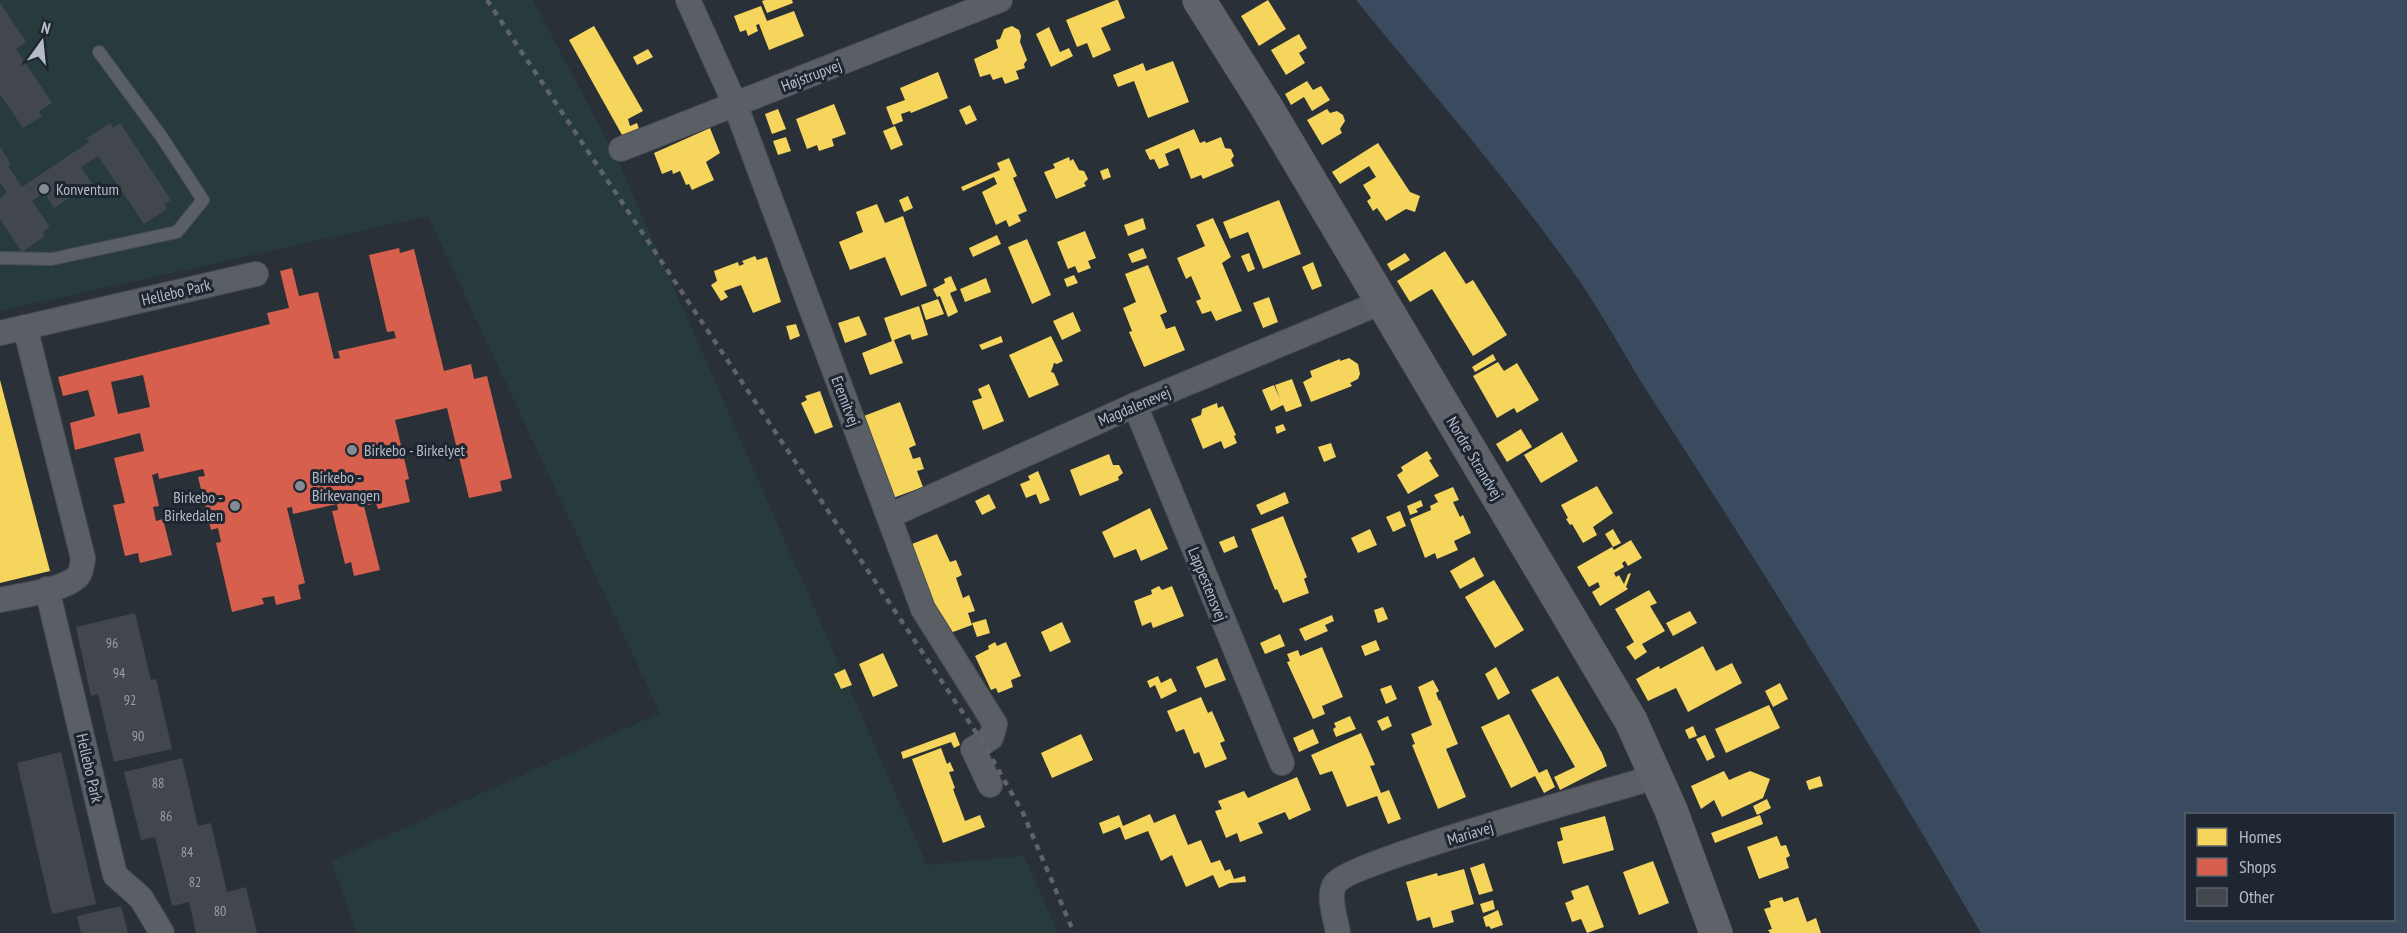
<svg xmlns="http://www.w3.org/2000/svg" width="2407" height="933" viewBox="0 0 2407 933" font-family="'PT Sans Narrow',sans-serif">
<rect width="100%" height="100%" fill="#2a3037"/>
<polygon fill="#273a3c" points="0,0 533,0 620,165 927,865 1024,856 1058,933 357,933 331,861 660,713 428,216 0,311"/>
<path fill="#3a4b5f" fill-rule="evenodd" d="M1356 0H2407V933H1981C1878 757 1772 584 1661 413 1633 371 1609 325 1581 283 1512 184 1432 93 1356 0ZM2186 814H2394V920H2186Z"/>
<g fill="#f6d55c">
<polygon points="765,0 792,0 793,3 767,13 762,1"/>
<polygon points="1116,0 1118,0 1125,18 1101,28 1111,50 1093,58 1087,43 1077,47 1066,20"/>
<polygon points="1268,0 1286,29 1259,46 1241,16"/>
<polygon points="761,6 767,21 794,11 804,36 769,50 759,24 756,25 758,31 748,36 746,30 740,32 734,16"/>
<polygon points="594,26 643,111 628,119 630,126 637,123 639,129 622,135 569,40"/>
<polygon points="1012,26 1019,30 1021,36 1020,42 1027,60 1024,64 1025,68 1016,71 1019,79 1005,84 1002,77 993,80 990,74 980,77 974,59 998,48 996,40 1000,39 1004,29"/>
<polygon points="1049,27 1060,52 1069,48 1073,56 1051,67 1036,34"/>
<polygon points="1299,34 1307,48 1299,53 1305,63 1286,75 1271,50"/>
<polygon points="648,49 653,57 637,65 633,57"/>
<polygon points="1173,61 1189,102 1148,118 1134,81 1118,87 1113,75 1143,63 1146,71"/>
<polygon points="938,72 948,98 911,113 910,111 901,114 903,121 893,125 886,107 905,100 900,88"/>
<polygon points="1307,81 1313,90 1321,86 1330,100 1312,111 1304,97 1291,105 1285,94"/>
<polygon points="834,104 846,134 832,139 834,146 819,151 817,145 807,149 796,119"/>
<polygon points="970,105 977,120 966,125 959,110"/>
<polygon points="778,109 786,129 772,134 765,114"/>
<polygon points="1327,109 1330,113 1337,111 1343,115 1345,121 1340,129 1342,133 1322,145 1307,120"/>
<polygon points="895,126 903,145 891,150 883,131"/>
<polygon points="710,128 720,153 706,162 714,180 692,190 689,184 686,185 680,171 673,174 672,170 662,174 654,153"/>
<polygon points="1194,129 1200,143 1205,141 1206,143 1221,137 1225,148 1231,149 1234,156 1231,160 1234,166 1203,179 1201,175 1191,179 1179,148 1165,154 1169,165 1159,169 1154,159 1150,160 1145,150"/>
<polygon points="786,137 791,151 778,155 773,141"/>
<polygon points="1378,143 1410,192 1420,196 1415,212 1406,209 1386,221 1377,208 1373,211 1367,201 1371,198 1363,185 1376,177 1369,166 1340,184 1332,172"/>
<polygon points="1069,157 1070,161 1073,159 1079,170 1084,171 1088,179 1084,183 1086,186 1056,199 1044,172 1055,168 1053,164"/>
<polygon points="1009,158 1017,176 1013,178 1027,211 1018,215 1021,221 1009,227 1006,220 996,225 982,192 997,184 994,177 963,191 961,187 1000,170 997,163"/>
<polygon points="1108,168 1111,177 1103,180 1100,171"/>
<polygon points="908,196 913,208 904,212 899,200"/>
<polygon points="1279,200 1301,254 1263,269 1248,232 1230,239 1223,222"/>
<polygon points="877,204 885,223 903,216 927,286 901,296 885,257 850,270 839,242 863,232 856,212"/>
<polygon points="1143,218 1146,229 1128,236 1124,225"/>
<polygon points="1213,218 1231,257 1222,263 1242,311 1216,321 1211,311 1202,314 1196,301 1201,299 1191,276 1186,279 1177,258 1205,246 1196,225"/>
<polygon points="1085,231 1096,258 1088,261 1091,268 1078,273 1075,266 1068,269 1057,242"/>
<polygon points="997,235 1001,244 973,257 969,248"/>
<polygon points="1027,239 1051,295 1032,304 1008,247"/>
<polygon points="1143,248 1147,258 1132,263 1128,254"/>
<polygon points="1445,251 1466,284 1473,280 1507,335 1473,356 1432,289 1410,302 1397,281"/>
<polygon points="1249,253 1255,269 1248,272 1241,256"/>
<polygon points="1405,253 1410,260 1391,271 1387,264"/>
<polygon points="755,256 757,260 767,257 781,302 753,313 741,285 724,291 728,297 721,301 711,285 717,281 714,271 738,262 739,266 744,264 742,261"/>
<polygon points="1313,262 1322,286 1312,290 1302,267"/>
<polygon points="1148,265 1167,312 1160,315 1166,329 1175,326 1185,350 1144,367 1129,332 1132,331 1123,308 1136,302 1125,274"/>
<polygon points="1074,275 1078,283 1067,287 1064,279"/>
<polygon points="951,276 957,290 950,293 958,312 948,317 940,296 937,297 933,289 945,283 944,279"/>
<polygon points="986,278 991,292 965,302 960,289"/>
<polygon points="1269,297 1278,322 1263,328 1253,303"/>
<polygon points="938,299 944,314 926,320 921,305"/>
<polygon points="919,306 928,335 912,340 910,334 894,340 903,363 870,375 862,353 892,341 884,318"/>
<polygon points="1073,312 1081,331 1062,340 1053,321"/>
<polygon points="859,316 867,335 845,343 838,323"/>
<polygon points="796,324 800,336 790,340 786,326"/>
<polygon points="1001,336 1003,342 982,350 979,345"/>
<polygon points="1051,336 1063,361 1057,364 1054,363 1051,372 1054,373 1059,385 1029,398 1009,355"/>
<polygon points="1493,354 1496,360 1475,372 1472,367"/>
<polygon points="1349,358 1358,364 1360,374 1358,379 1350,383 1352,386 1311,402 1303,382 1312,377 1310,371 1340,359 1340,361"/>
<polygon points="1498,362 1504,371 1517,363 1539,400 1517,413 1514,408 1497,418 1473,376"/>
<polygon points="1292,379 1302,406 1286,412 1283,405 1271,411 1262,390 1274,385 1280,399 1275,385"/>
<polygon points="0,380 50,571 0,583"/>
<polygon points="989,384 1004,421 983,430 972,401 982,398 978,389"/>
<polygon points="820,391 833,427 815,434 801,403 807,400 805,396"/>
<polygon points="900,402 916,445 909,448 913,459 920,457 924,469 917,471 923,487 893,498 864,416"/>
<polygon points="1217,403 1218,408 1223,406 1236,435 1234,436 1237,443 1224,449 1221,441 1203,449 1191,419 1201,415 1202,409"/>
<polygon points="1283,424 1286,430 1277,434 1275,427"/>
<polygon points="1521,429 1532,447 1507,462 1496,444"/>
<polygon points="1562,432 1578,461 1541,483 1524,455"/>
<polygon points="1331,443 1336,457 1324,462 1318,447"/>
<polygon points="1427,451 1432,459 1429,460 1439,476 1408,494 1397,475 1403,471 1401,467"/>
<polygon points="1109,454 1113,465 1119,465 1123,473 1118,477 1119,480 1080,496 1070,470"/>
<polygon points="1038,471 1050,500 1040,504 1036,494 1026,498 1020,484 1030,480 1028,476"/>
<polygon points="1597,486 1613,513 1593,527 1597,535 1583,543 1572,524 1570,525 1566,519 1568,518 1561,505"/>
<polygon points="1453,487 1459,500 1453,502 1460,517 1463,515 1471,533 1454,541 1458,550 1437,559 1435,553 1425,558 1410,519 1431,510 1430,506 1438,502 1434,495"/>
<polygon points="1285,492 1289,503 1261,515 1256,505"/>
<polygon points="989,494 996,508 982,515 975,501"/>
<polygon points="1421,500 1423,506 1416,509 1418,512 1410,515 1407,506"/>
<polygon points="1150,508 1168,549 1141,561 1136,549 1114,558 1102,532"/>
<polygon points="1400,511 1406,526 1393,532 1386,517"/>
<polygon points="1283,516 1307,577 1304,579 1309,593 1283,603 1277,589 1275,590 1251,529"/>
<polygon points="1370,529 1377,545 1358,553 1351,538"/>
<polygon points="1613,529 1621,543 1613,547 1605,534"/>
<polygon points="937,534 950,562 956,560 962,575 956,578 963,598 969,595 975,611 968,613 972,625 942,636 912,544"/>
<polygon points="1234,536 1238,547 1224,553 1219,542"/>
<polygon points="1631,540 1642,558 1628,566 1625,561 1622,563 1624,567 1614,573 1616,577 1619,575 1624,584 1628,574 1631,573 1626,587 1628,589 1600,606 1592,592 1600,587 1598,582 1589,587 1577,567 1612,547 1614,550"/>
<polygon points="1474,557 1484,576 1460,589 1450,571"/>
<polygon points="1494,580 1524,630 1495,648 1465,597"/>
<polygon points="1159,586 1162,590 1172,586 1184,616 1153,628 1151,622 1142,626 1134,601 1152,594 1151,590"/>
<polygon points="1649,590 1657,603 1650,606 1665,631 1642,644 1647,652 1635,660 1626,647 1634,642 1615,609"/>
<polygon points="1383,607 1388,619 1378,623 1374,610"/>
<polygon points="1690,611 1697,623 1673,636 1666,623"/>
<polygon points="1332,615 1334,621 1325,625 1328,631 1305,641 1299,629"/>
<polygon points="986,619 990,633 977,637 972,623"/>
<polygon points="1062,622 1071,642 1050,652 1041,632"/>
<polygon points="1280,634 1285,646 1265,654 1260,643"/>
<polygon points="1376,640 1380,650 1365,656 1361,646"/>
<polygon points="995,642 997,646 1006,642 1021,676 1011,680 1013,687 998,693 996,688 991,690 975,656 989,649 988,646"/>
<polygon points="1703,646 1716,671 1732,663 1742,683 1688,712 1676,688 1648,701 1636,679 1659,666 1660,669"/>
<polygon points="1322,647 1343,697 1322,706 1325,714 1313,719 1287,662 1290,661 1287,654 1298,650 1300,656"/>
<polygon points="883,653 898,686 873,697 859,664"/>
<polygon points="1217,658 1226,680 1205,688 1196,667"/>
<polygon points="1496,667 1510,693 1498,700 1485,674"/>
<polygon points="845,669 852,685 841,689 834,674"/>
<polygon points="1158,676 1161,683 1171,678 1177,691 1161,699 1155,685 1150,688 1147,681"/>
<polygon points="1558,676 1602,753 1607,766 1560,790 1554,777 1575,767 1531,690"/>
<polygon points="1433,680 1439,691 1436,693 1439,701 1440,700 1458,744 1446,749 1466,797 1438,809 1412,745 1415,744 1411,734 1432,725 1418,687"/>
<polygon points="1780,683 1788,699 1773,707 1765,691"/>
<polygon points="1391,685 1397,699 1386,704 1380,689"/>
<polygon points="1201,697 1208,713 1212,711 1225,741 1220,743 1227,759 1205,768 1199,752 1194,754 1184,729 1176,732 1167,711"/>
<polygon points="1769,705 1780,728 1726,753 1715,729"/>
<polygon points="1509,714 1539,773 1547,769 1555,787 1544,793 1535,776 1511,788 1481,727"/>
<polygon points="1350,716 1356,729 1336,737 1333,729 1336,727 1334,723"/>
<polygon points="1388,716 1392,726 1382,731 1377,721"/>
<polygon points="1693,726 1697,736 1689,739 1685,730"/>
<polygon points="1313,729 1319,743 1299,752 1293,738"/>
<polygon points="955,732 960,745 954,748 951,742 903,759 901,752"/>
<polygon points="1361,733 1375,765 1370,766 1381,793 1389,790 1401,819 1388,824 1377,796 1347,807 1332,771 1320,775 1311,755"/>
<polygon points="1081,734 1093,760 1052,778 1041,753"/>
<polygon points="1705,735 1715,757 1707,761 1696,739"/>
<polygon points="941,748 947,764 950,762 954,771 949,772 955,788 953,789 965,821 980,815 985,827 943,843 912,759"/>
<polygon points="1724,771 1729,780 1750,771 1770,779 1763,798 1722,817 1714,800 1701,809 1691,786"/>
<polygon points="1820,776 1823,786 1809,790 1806,781"/>
<polygon points="1297,777 1311,810 1289,820 1285,812 1258,823 1263,833 1240,842 1237,833 1226,838 1215,811 1222,809 1218,801 1244,791 1248,798"/>
<polygon points="1767,799 1771,808 1757,815 1753,806"/>
<polygon points="1150,814 1154,823 1175,814 1188,845 1201,840 1211,863 1220,860 1225,871 1230,869 1234,879 1245,876 1246,882 1230,883 1219,888 1213,875 1186,887 1172,855 1161,861 1148,831 1125,840 1120,827 1103,834 1099,823 1119,815 1123,826"/>
<polygon points="1760,815 1763,824 1715,843 1711,833"/>
<polygon points="1605,816 1614,850 1563,864 1557,842 1563,840 1560,828"/>
<polygon points="1777,836 1781,846 1786,845 1790,856 1786,858 1789,868 1759,879 1747,847"/>
<polygon points="1653,861 1669,903 1639,915 1623,872"/>
<polygon points="1484,863 1493,891 1479,895 1470,868"/>
<polygon points="1464,869 1474,904 1451,911 1454,922 1433,928 1430,917 1417,921 1406,882 1437,873 1438,876"/>
<polygon points="1588,885 1604,927 1587,933 1581,919 1572,922 1565,903 1574,899 1571,891"/>
<polygon points="1782,897 1784,902 1798,897 1807,922 1816,918 1821,933 1770,933 1768,930 1772,929 1764,909 1771,907 1769,901"/>
<polygon points="1493,900 1495,909 1483,913 1480,904"/>
<polygon points="1498,910 1503,925 1491,929 1489,926 1486,927 1483,917"/>
</g>
<path fill="#d6604d" fill-rule="evenodd" d="M399 248 400 253 414 249 444 371 471 364 474 379 487 376 512 478 500 481 502 491 469 498 447 408 395 420 409 479 405 480 410 502 378 509 376 503 364 506 380 570 354 576 351 562 345 564 332 511 338 510 337 504 293 514 292 507 287 508 305 583 298 585 301 599 276 605 274 596 262 598 264 604 232 612 216 543 221 542 218 528 211 530 198 477 205 476 203 469 159 479 158 473 152 475 159 506 153 507 156 521 163 519 172 555 140 563 138 553 125 556 113 505 125 503 114 458 144 451 140 433 75 450 70 423 95 416 88 390 63 396 58 377 270 324 267 313 289 308 280 271 292 268 299 296 318 292 334 359 340 358 338 351 396 338 394 331 387 332 369 255ZM143 375 150 407 118 414 111 382Z"/>
<g fill="#42474d">
<polygon points="0,3 26,42 16,49 52,103 39,111 42,116 23,128 0,94"/>
<polygon points="110,123 113,128 120,123 171,200 164,204 167,209 144,224 98,156 81,167 92,183 54,208 44,192 32,201 50,227 43,232 45,236 22,252 0,219 0,198 7,193 0,182 0,147 11,164 8,166 22,187 89,142 86,139"/>
<polygon points="135,613 151,680 156,679 172,749 114,762 98,694 91,696 76,627"/>
<polygon points="61,752 96,904 52,914 17,763"/>
<polygon points="182,758 198,826 211,823 227,892 246,887 257,933 196,933 189,902 172,906 155,837 141,840 124,772"/>
<polygon points="121,906 128,933 81,933 77,916"/>
</g>
<g fill="none" stroke-linecap="round" stroke-linejoin="round">
<g stroke="#484c52" stroke-width="14">
<polyline id="lane" points="0,258 52,259 177,232 203,200 161,136 99,52"/>
</g>
<g stroke="#484c52" stroke-width="26">
<g id="street">
<polyline points="688,0 735,104 923,609 995,724 991,738 973,749 990,785"/>
<polyline points="621,149 1000,0"/>
<polyline points="0,333 256,274"/>
<polyline points="1135,405 1282,763"/>
<polyline points="889,516 1135,405 1382,302"/>
<polyline points="47,589 115,875 141,898 162,933"/>
<path d="M0 600C18 596 66 590 78 576 82 571 82 565 83 558L25 327"/>
<path d="M1338 933C1336 919 1327 896 1335 884 1348 863 1598 794 1638 782L1656 774"/>
</g>
</g>
<g stroke="#484c52" stroke-width="34">
<polyline id="secondary" points="1199,0 1267,108 1631,721 1671,810 1716,933"/>
</g>
<use href="#lane" stroke="#5a5e65" stroke-width="12"/>
<use href="#street" stroke="#5a5e65" stroke-width="24"/>
<use href="#secondary" stroke="#5f6268" stroke-width="33"/>
<polyline stroke="#5f6268" stroke-width="4.5" stroke-dasharray="6 6" stroke-linecap="butt" points="487,0 983,743 1023,813 1074,933"/>
</g>
<g fill="#848b95" stroke="#1e2631" stroke-width="2">
<circle cx="44" cy="189" r="6"/>
<circle cx="352" cy="450" r="6"/>
<circle cx="300" cy="486" r="6"/>
<circle cx="235" cy="506" r="6"/>
</g>
<g text-anchor="middle" stroke-width="6" stroke-linejoin="round" paint-order="stroke">
<g font-size="14" fill="#989fa8">
<text x="112" y="648">96</text>
<text x="119" y="678">94</text>
<text x="130" y="705">92</text>
<text x="138" y="741">90</text>
<text x="158" y="788">88</text>
<text x="166" y="821">86</text>
<text x="187" y="857">84</text>
<text x="195" y="887">82</text>
<text x="220" y="916">80</text>
</g>
<g font-size="16" fill="#b5bcc7" stroke="#1e2631">
<text transform="translate(811 75) rotate(-21)" y="6">Højstrupvej</text>
<text transform="translate(176 292) rotate(-13)" y="6">Hellebo Park</text>
<text transform="translate(846 401) rotate(69)" y="6">Eremitvej</text>
<text transform="translate(1134 406) rotate(-23)" y="6">Magdalenevej</text>
<text transform="translate(1475 458) rotate(59)" y="6">Nordre Strandvej</text>
<text transform="translate(1208 584) rotate(68)" y="6">Lappestensvej</text>
<text transform="translate(90 768) rotate(77)" y="6">Hellebo Park</text>
<text transform="translate(1470 833) rotate(-17)" y="6">Mariavej</text>
</g>
<g font-size="16" fill="#b5bcc7" stroke="#1e2631" text-anchor="start">
<text x="56" y="195">Konventum</text>
<text x="364" y="456">Birkebo - Birkelyet</text>
<text x="312" y="483">Birkebo -<tspan x="312" dy="18">Birkevangen</tspan></text>
<text x="223" y="503" text-anchor="end">Birkebo -<tspan x="223" dy="18">Birkedalen</tspan></text>
</g>
</g>
<rect x="2185" y="813" width="210" height="108" fill="#1e2631" stroke="#5a626d" stroke-width="1.5"/>
<rect x="2197" y="828" width="30" height="18" fill="#f6d55c" stroke="#5a626d" stroke-width="1.5"/>
<text x="2239" y="843" font-size="18" fill="#b5bcc7">Homes</text>
<rect x="2197" y="858" width="30" height="18" fill="#d6604d" stroke="#5a626d" stroke-width="1.5"/>
<text x="2239" y="873" font-size="18" fill="#b5bcc7">Shops</text>
<rect x="2197" y="888" width="30" height="18" fill="#42474d" stroke="#5a626d" stroke-width="1.5"/>
<text x="2239" y="903" font-size="18" fill="#b5bcc7">Other</text>
<g transform="translate(42 42) rotate(15)" stroke="#1e2631" stroke-width="4.5" paint-order="stroke">
<path d="M0-4.5L10 22L0 15L-10 22Z" fill="#b5bcc7"/>
<text y="-9" font-size="16" font-weight="bold" text-anchor="middle" fill="#b5bcc7">N</text>
</g>
</svg>
